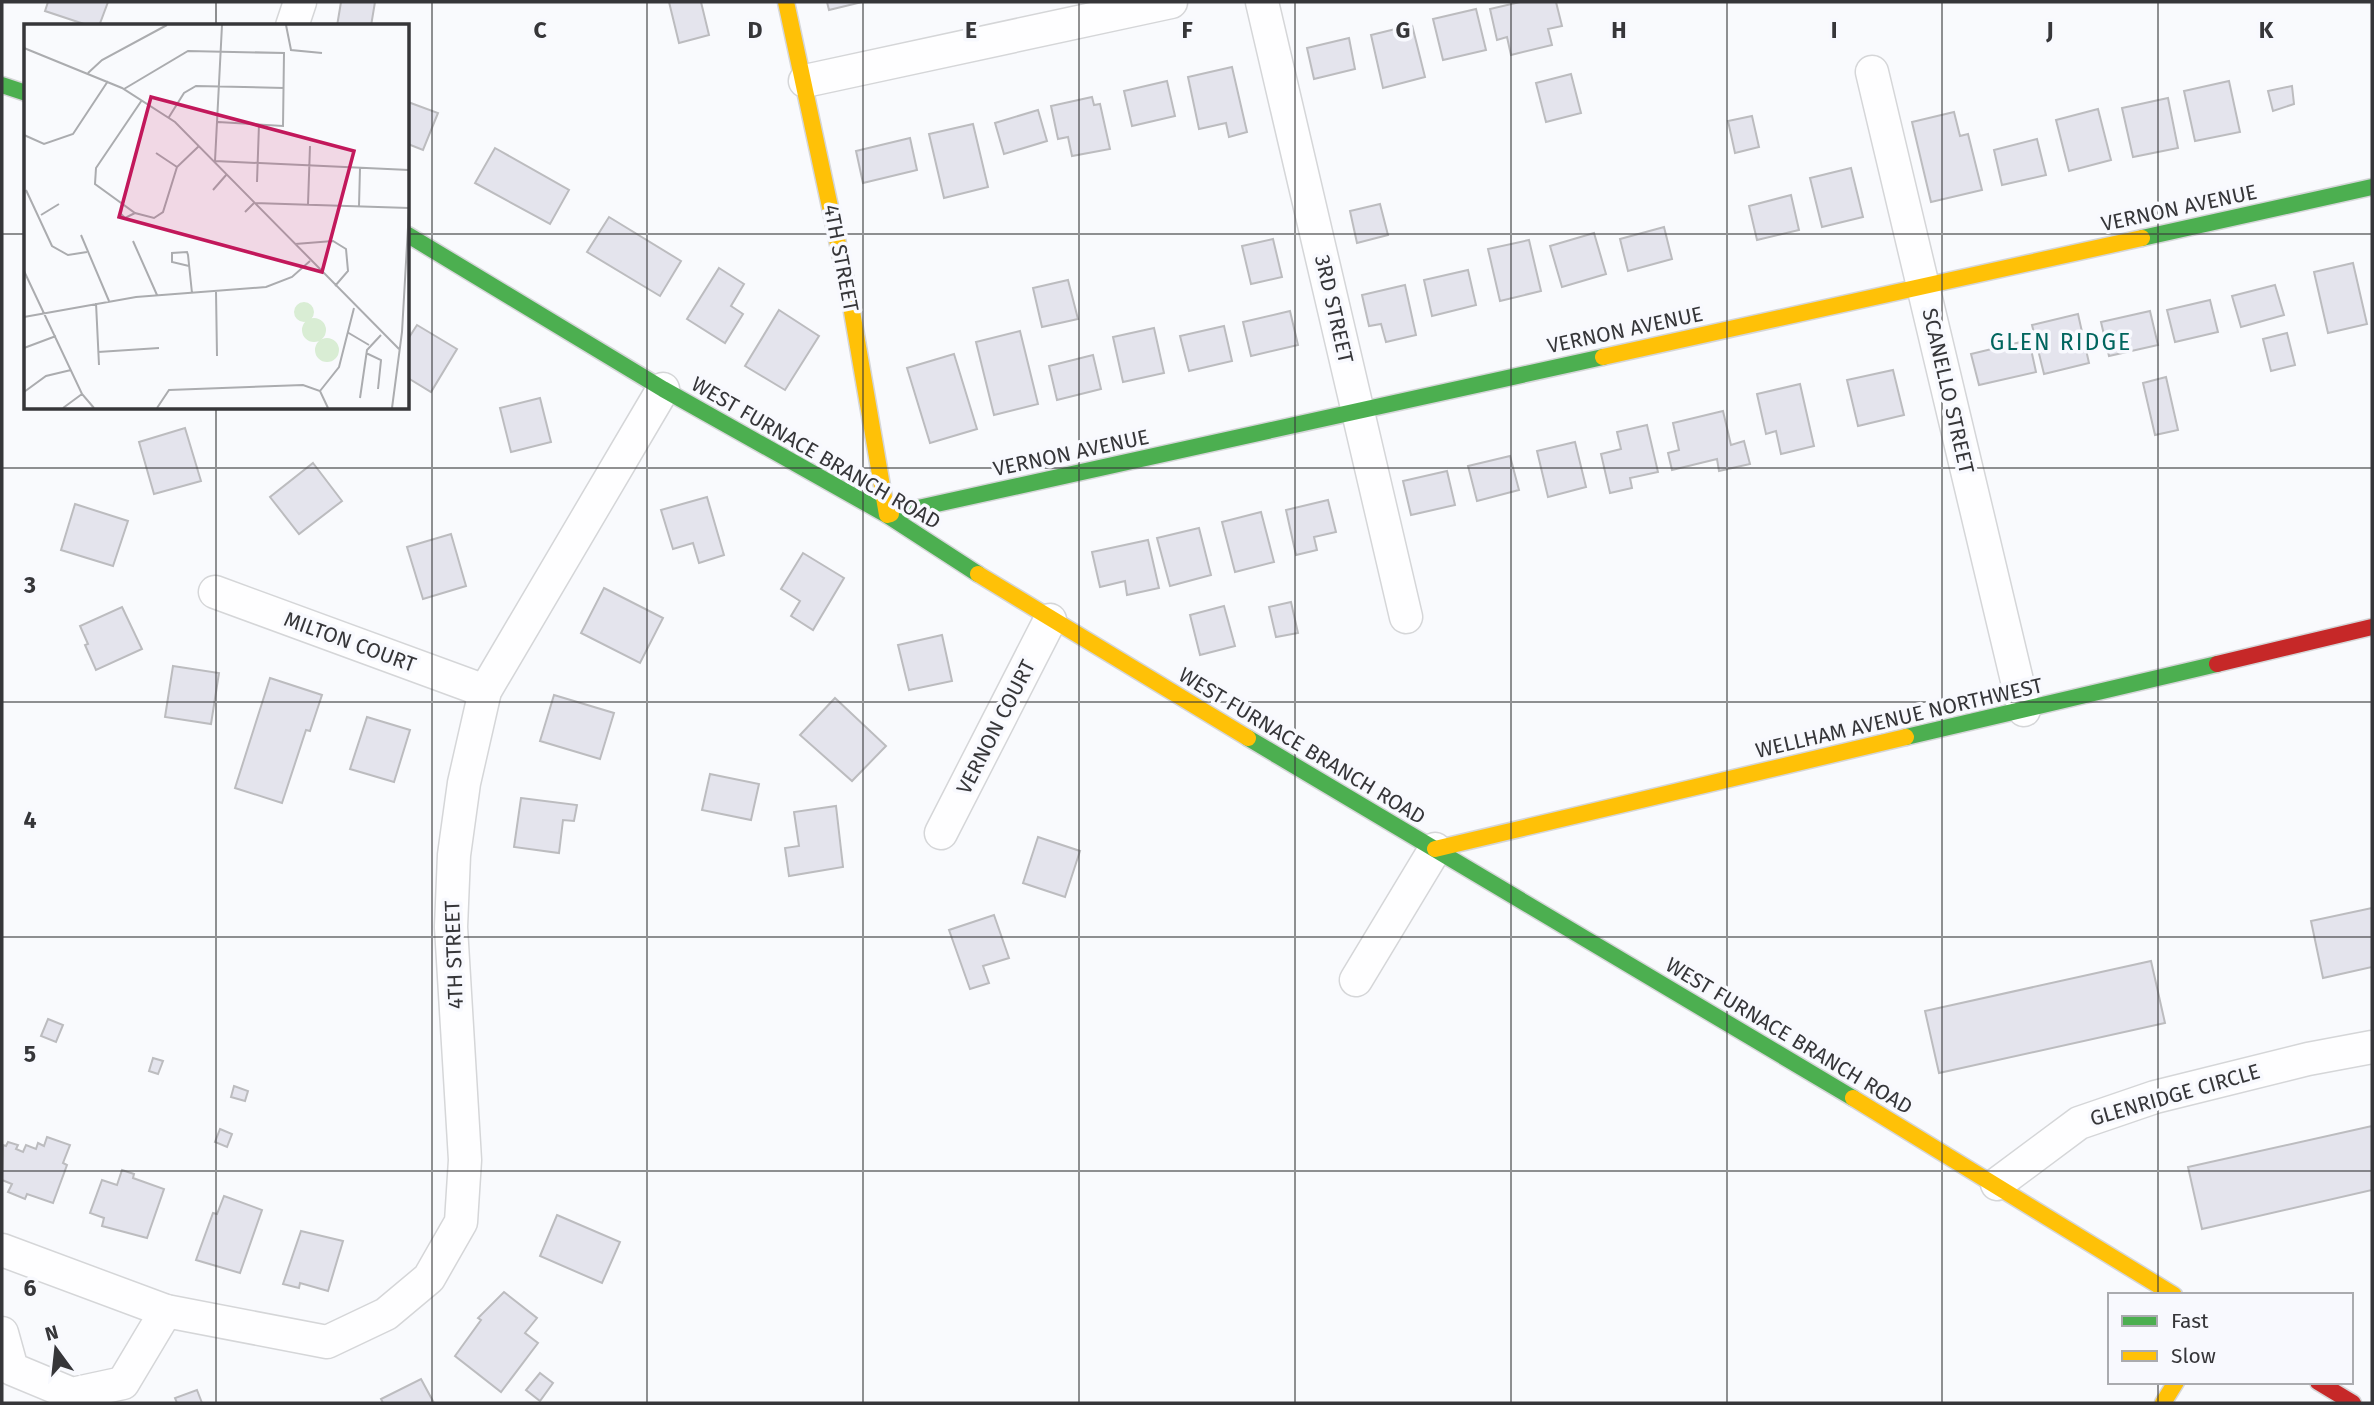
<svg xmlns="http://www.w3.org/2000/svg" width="2374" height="1405" viewBox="0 0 2374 1405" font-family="'Fira Sans',sans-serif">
<rect width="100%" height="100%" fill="#f9fafd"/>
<g fill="#e4e4ed" stroke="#bcbcbf" stroke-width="2">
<polygon points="48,2 108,2 99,26 90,26 45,11"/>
<polygon points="341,2 375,2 371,26 337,26"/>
<polygon points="669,2 701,2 709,35 679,43"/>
<polygon points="827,2 862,2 829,10"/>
<polygon points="1520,2 1556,2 1562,26 1548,29 1552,45 1511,55 1507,37 1497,40 1490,9"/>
<polygon points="1476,9 1486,50 1443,60 1433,19"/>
<polygon points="1412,25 1425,77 1383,88 1371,35"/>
<polygon points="1349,38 1355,69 1314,79 1307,48"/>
<polygon points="1232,67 1247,132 1229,137 1226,123 1199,129 1188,77"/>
<polygon points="1571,74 1581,113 1546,122 1536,83"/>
<polygon points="1167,81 1175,116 1132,126 1124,91"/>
<polygon points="2229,81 2240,132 2195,141 2184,91"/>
<polygon points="2292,86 2294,104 2273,111 2268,91"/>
<polygon points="1092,97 1094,105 1100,104 1110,149 1072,156 1068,137 1058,139 1051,106"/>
<polygon points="2168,98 2178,148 2133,157 2122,108"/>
<polygon points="408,102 438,113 423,150 408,144"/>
<polygon points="2098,109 2111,160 2069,171 2056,120"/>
<polygon points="1038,110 1047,141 1004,154 995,123"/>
<polygon points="1954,112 1960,136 1968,134 1982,190 1931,202 1912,122"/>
<polygon points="1752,116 1759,147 1735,153 1728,121"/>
<polygon points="973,124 988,187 944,198 929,134"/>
<polygon points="910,138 917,170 863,183 856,151"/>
<polygon points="2037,139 2046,175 2002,185 1994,150"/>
<polygon points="495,148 569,190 550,224 475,183"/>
<polygon points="1851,168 1863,217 1822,227 1810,178"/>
<polygon points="1791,195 1799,230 1757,240 1749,206"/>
<polygon points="1380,204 1388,235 1357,243 1350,211"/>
<polygon points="609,217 681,261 660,296 587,252"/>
<polygon points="1664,227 1672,259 1628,271 1620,239"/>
<polygon points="1594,233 1606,274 1562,287 1550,246"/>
<polygon points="1273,239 1282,277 1251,284 1242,246"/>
<polygon points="1529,240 1541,291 1500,301 1488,249"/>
<polygon points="2353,263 2367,324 2328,333 2314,272"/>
<polygon points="719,268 744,284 731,306 743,314 725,343 687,319"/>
<polygon points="1468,270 1476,305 1432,316 1424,280"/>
<polygon points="1068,280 1078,319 1042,327 1033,288"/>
<polygon points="1405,285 1416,335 1386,342 1381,324 1369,326 1362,295"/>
<polygon points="2275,285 2284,315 2241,327 2232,296"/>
<polygon points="2210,300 2218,332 2175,342 2167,310"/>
<polygon points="779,310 819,336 785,390 745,366"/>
<polygon points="1290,311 1298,345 1251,356 1243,322"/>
<polygon points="2150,311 2158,345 2109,356 2101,322"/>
<polygon points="2078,314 2089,363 2044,374 2032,325"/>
<polygon points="417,325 457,349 431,392 408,378 408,339"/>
<polygon points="1224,326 1232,361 1189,371 1180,336"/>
<polygon points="1154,328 1164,373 1123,382 1113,337"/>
<polygon points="1020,331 1038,404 994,415 976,342"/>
<polygon points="2287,333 2295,365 2271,371 2263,339"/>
<polygon points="2029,340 2036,372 1979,385 1971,354"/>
<polygon points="954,354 977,429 930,443 907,368"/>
<polygon points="1093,355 1101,389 1057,400 1049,366"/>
<polygon points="1893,370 1904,415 1858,426 1847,380"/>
<polygon points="2166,377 2178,430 2155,435 2143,383"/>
<polygon points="1800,384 1814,446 1781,454 1776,431 1766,434 1757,394"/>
<polygon points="540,398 551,442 511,452 500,408"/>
<polygon points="1723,411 1731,445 1744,441 1750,464 1719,471 1717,459 1672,470 1668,453 1679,450 1673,423"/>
<polygon points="1647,425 1658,472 1630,478 1632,488 1610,493 1601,454 1621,449 1617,432"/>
<polygon points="185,428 201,481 154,494 139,442"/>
<polygon points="1575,442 1586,487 1548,497 1537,451"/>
<polygon points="1510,456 1519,490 1477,501 1468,466"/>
<polygon points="313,463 342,501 299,534 270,497"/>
<polygon points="1447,471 1455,505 1411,515 1403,481"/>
<polygon points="707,497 724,555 699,563 693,543 673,549 661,510"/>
<polygon points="1328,500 1336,532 1314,537 1317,550 1296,555 1286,510"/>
<polygon points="75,504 128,521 113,566 61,550"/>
<polygon points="1261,512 1274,562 1235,572 1222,522"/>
<polygon points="1199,528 1211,575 1170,586 1157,538"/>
<polygon points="451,534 466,586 423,599 407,547"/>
<polygon points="1148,540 1159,588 1127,595 1125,581 1100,587 1092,552"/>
<polygon points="803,553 844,578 813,630 791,616 800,601 781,589"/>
<polygon points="604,588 663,618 640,663 581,633"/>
<polygon points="1291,602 1298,633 1276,637 1269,607"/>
<polygon points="1224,606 1235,646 1200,655 1190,615"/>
<polygon points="122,607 142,649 96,670 85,645 88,644 80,626"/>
<polygon points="942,635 952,681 909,690 898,645"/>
<polygon points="173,666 219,673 211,724 165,717"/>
<polygon points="270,678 322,695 310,731 306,730 282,803 235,788"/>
<polygon points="554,695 614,713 600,759 540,741"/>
<polygon points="835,698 886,746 852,781 800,735"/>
<polygon points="367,717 410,730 394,782 350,769"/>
<polygon points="710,774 759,784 751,820 702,810"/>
<polygon points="521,798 577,805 574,821 563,820 559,853 514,847"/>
<polygon points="836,806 843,867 789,876 785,848 799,846 794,812"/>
<polygon points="1038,837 1080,851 1065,897 1023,883"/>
<polygon points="2372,908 2372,967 2323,978 2311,921"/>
<polygon points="994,915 1009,958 983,966 989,983 970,989 949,930"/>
<polygon points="2151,961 2165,1023 1939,1073 1925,1011"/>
<polygon points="48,1019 63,1025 56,1042 41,1036"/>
<polygon points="153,1058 163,1061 158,1074 149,1071"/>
<polygon points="234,1086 248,1091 245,1101 231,1097"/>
<polygon points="2372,1126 2372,1190 2202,1229 2188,1167"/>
<polygon points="220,1129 232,1134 227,1147 215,1142"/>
<polygon points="47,1137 70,1145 63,1163 67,1165 53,1203 27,1194 25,1199 8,1192 12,1184 2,1180 3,1145 6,1146 8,1142 18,1145 16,1149 23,1152 26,1145 36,1149 38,1143 44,1146"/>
<polygon points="122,1170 134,1174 133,1178 164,1189 147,1238 102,1226 104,1218 90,1213 102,1180 117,1185"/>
<polygon points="224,1196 262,1210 240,1273 196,1260 213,1213 217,1214"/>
<polygon points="557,1215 620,1242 602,1283 540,1256"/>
<polygon points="301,1231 343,1241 328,1291 300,1283 299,1288 283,1284"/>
<polygon points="504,1292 537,1318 525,1333 538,1343 501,1392 455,1356 481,1320 478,1318"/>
<polygon points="540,1373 553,1383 540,1401 526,1390"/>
<polygon points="421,1379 434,1403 383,1403 381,1399"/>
<polygon points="197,1390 202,1403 177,1403 175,1398"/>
</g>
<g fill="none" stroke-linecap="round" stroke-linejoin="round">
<g stroke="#d5d6d8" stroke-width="35">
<g id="street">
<polyline points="1262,2 1406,617"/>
<polyline points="292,26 300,2"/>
<polyline points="1872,72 2024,710"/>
<polyline points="805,81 1171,2"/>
<polyline points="215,592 485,691"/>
<polyline points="941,833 1050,620"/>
<polyline points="1356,980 1435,849"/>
<polyline points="1997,1184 2079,1123 2155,1097 2308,1059 2372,1047"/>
<polyline points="2,1250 166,1311 327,1342 386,1314 429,1278 461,1222 465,1160 451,927 454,855 464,783 485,691 663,389"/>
<polyline points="2,1333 12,1369 72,1394 123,1383 166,1311"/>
</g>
</g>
<g stroke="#d5d6d8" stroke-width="19">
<g id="fast">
<polyline points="2,85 26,93"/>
<polyline points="408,235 663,389 887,515 978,574"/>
<polyline points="2142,238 2372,187"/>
<polyline points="891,514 1603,357"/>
<polyline points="1906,737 2217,664"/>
<polyline points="1248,738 1853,1098"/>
</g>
</g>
<g stroke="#d5d6d8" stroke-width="19">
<g id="slow">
<polyline points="786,2 850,300 887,515 891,514"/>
<polyline points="1603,357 2142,238"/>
<polyline points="978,574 1248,738"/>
<polyline points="1435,849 1906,737"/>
<polyline points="1853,1098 2174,1295"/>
<polyline points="2163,1403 2176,1382"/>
</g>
</g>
<g stroke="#d5d6d8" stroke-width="19">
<g id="jam">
<polyline points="2217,664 2372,627"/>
<polyline points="2318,1382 2353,1403"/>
</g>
</g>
<use href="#street" stroke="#fefeff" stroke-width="32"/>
<use href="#fast" stroke="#4caf50" stroke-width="16"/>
<use href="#slow" stroke="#ffc107" stroke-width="16"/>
<use href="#jam" stroke="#c62828" stroke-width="16"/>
</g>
<path fill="none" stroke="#363639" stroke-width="2" stroke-opacity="0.55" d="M216 2V26M432 2V1403M647 2V1403M863 2V1403M1079 2V1403M1295 2V1403M1511 2V1403M1727 2V1403M1942 2V1403M2158 2V1295M2 234H26M408 234H2372M216 408V1403M2 468H2372M2 702H2372M2 937H2372M2 1171H2372M2158 1382V1403"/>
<g text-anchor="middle" stroke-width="7" stroke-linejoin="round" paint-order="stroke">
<g font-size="21" fill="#363639" stroke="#f8f9fe">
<text transform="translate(2179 208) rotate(-12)" y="7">VERNON AVENUE</text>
<text transform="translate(841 258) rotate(79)" y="7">4TH STREET</text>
<text transform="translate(1334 309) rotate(77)" y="7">3RD STREET</text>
<text transform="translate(1625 330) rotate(-12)" y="7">VERNON AVENUE</text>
<text transform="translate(1948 391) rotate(77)" y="7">SCANELLO STREET</text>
<text transform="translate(816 453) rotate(30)" y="7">WEST FURNACE BRANCH ROAD</text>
<text transform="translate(1071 453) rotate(-12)" y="7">VERNON AVENUE</text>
<text transform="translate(350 642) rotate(20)" y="7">MILTON COURT</text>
<text transform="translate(1899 718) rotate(-13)" y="7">WELLHAM AVENUE NORTHWEST</text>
<text transform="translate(996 727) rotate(-63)" y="7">VERNON COURT</text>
<text transform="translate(1302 746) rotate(31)" y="7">WEST FURNACE BRANCH ROAD</text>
<text transform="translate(454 955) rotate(-92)" y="7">4TH STREET</text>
<text transform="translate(1789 1036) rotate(31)" y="7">WEST FURNACE BRANCH ROAD</text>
<text transform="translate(2175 1095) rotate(-16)" y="7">GLENRIDGE CIRCLE</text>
</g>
<g font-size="23" letter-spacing="2" fill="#00655e" stroke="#f8f9fe">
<text x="2061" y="350">GLEN RIDGE</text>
</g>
</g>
<g transform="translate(24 24)">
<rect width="385" height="385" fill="#f9fafd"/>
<path d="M270 288a10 10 0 1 1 20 0a10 10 0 1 1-20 0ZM278 306a12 12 0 1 1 24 0a12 12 0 1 1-24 0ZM291 326a12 12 0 1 1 24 0a12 12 0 1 1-24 0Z" fill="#d9edd4"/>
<path fill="none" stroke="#abacaf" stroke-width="2" d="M198 1 191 137 385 146M262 1 267 26 298 29M0 24 98 64 151 98 375 325M64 49 78 36 143 1M385 55V174M100 65 164 27 260 29 259 102 194 98M118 76 72 144 71 160 111 189 130 194 139 188 153 143 175 122M145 93 160 69 172 62 260 64M0 111 20 120 49 110 84 57M132 129 153 143M233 158 235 100M2 166 28 222 44 231 63 228M189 166 203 150M98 179 97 190 101 194 111 189M284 180 286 122M335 182 336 144M221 188 230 179 385 184M17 191 35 180M57 211 85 277M109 217 133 271M271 220 309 217 322 225 324 247 311 262M165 242 148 238V229L163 228 164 231 168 269M0 247 58 370 70 384M192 267 193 332M72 279 75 341M0 293 112 273 242 263 268 253 286 237M323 308 345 321M0 324 32 312M74 328 135 324M342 329 357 336 354 365M296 367 315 343 330 284M0 368 22 352 47 346M336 374 343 326 357 311M39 384 58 370M133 384 145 366 279 361 296 367 304 384M368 384 378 308 385 186"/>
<path fill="#c2185b" fill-opacity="0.15" stroke="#c2185b" stroke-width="3.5" d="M127 73 330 127 298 248 95 193Z"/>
<rect width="385" height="385" fill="none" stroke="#363639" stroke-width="3.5"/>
</g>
<g font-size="23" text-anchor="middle" font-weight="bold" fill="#363639" stroke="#f8f9fe" stroke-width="7" stroke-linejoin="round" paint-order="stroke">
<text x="540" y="38">C</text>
<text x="755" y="38">D</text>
<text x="971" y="38">E</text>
<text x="1187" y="38">F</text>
<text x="1403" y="38">G</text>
<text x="1619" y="38">H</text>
<text x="1834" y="38">I</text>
<text x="2050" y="38">J</text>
<text x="2266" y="38">K</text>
<text x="30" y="593">3</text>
<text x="30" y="828">4</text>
<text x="30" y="1062">5</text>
<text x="30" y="1296">6</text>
</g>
<rect width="2374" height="1405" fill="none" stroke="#363639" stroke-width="7"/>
<rect x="2108" y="1293" width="245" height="91" fill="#f8f9fe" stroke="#aaabaf" stroke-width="2"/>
<rect x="2122" y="1316" width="35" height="10" fill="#4caf50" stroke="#aaabaf" stroke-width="2"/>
<text x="2171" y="1328" font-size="21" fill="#363639">Fast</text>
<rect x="2122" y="1351" width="35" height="10" fill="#ffc107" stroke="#aaabaf" stroke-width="2"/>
<text x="2171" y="1363" font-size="21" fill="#363639">Slow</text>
<g transform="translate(56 1349) rotate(345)" stroke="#f8f9fe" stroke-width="5" paint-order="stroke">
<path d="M0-5L12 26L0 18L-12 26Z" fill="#363639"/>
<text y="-10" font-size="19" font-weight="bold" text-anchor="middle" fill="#363639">N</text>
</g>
</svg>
